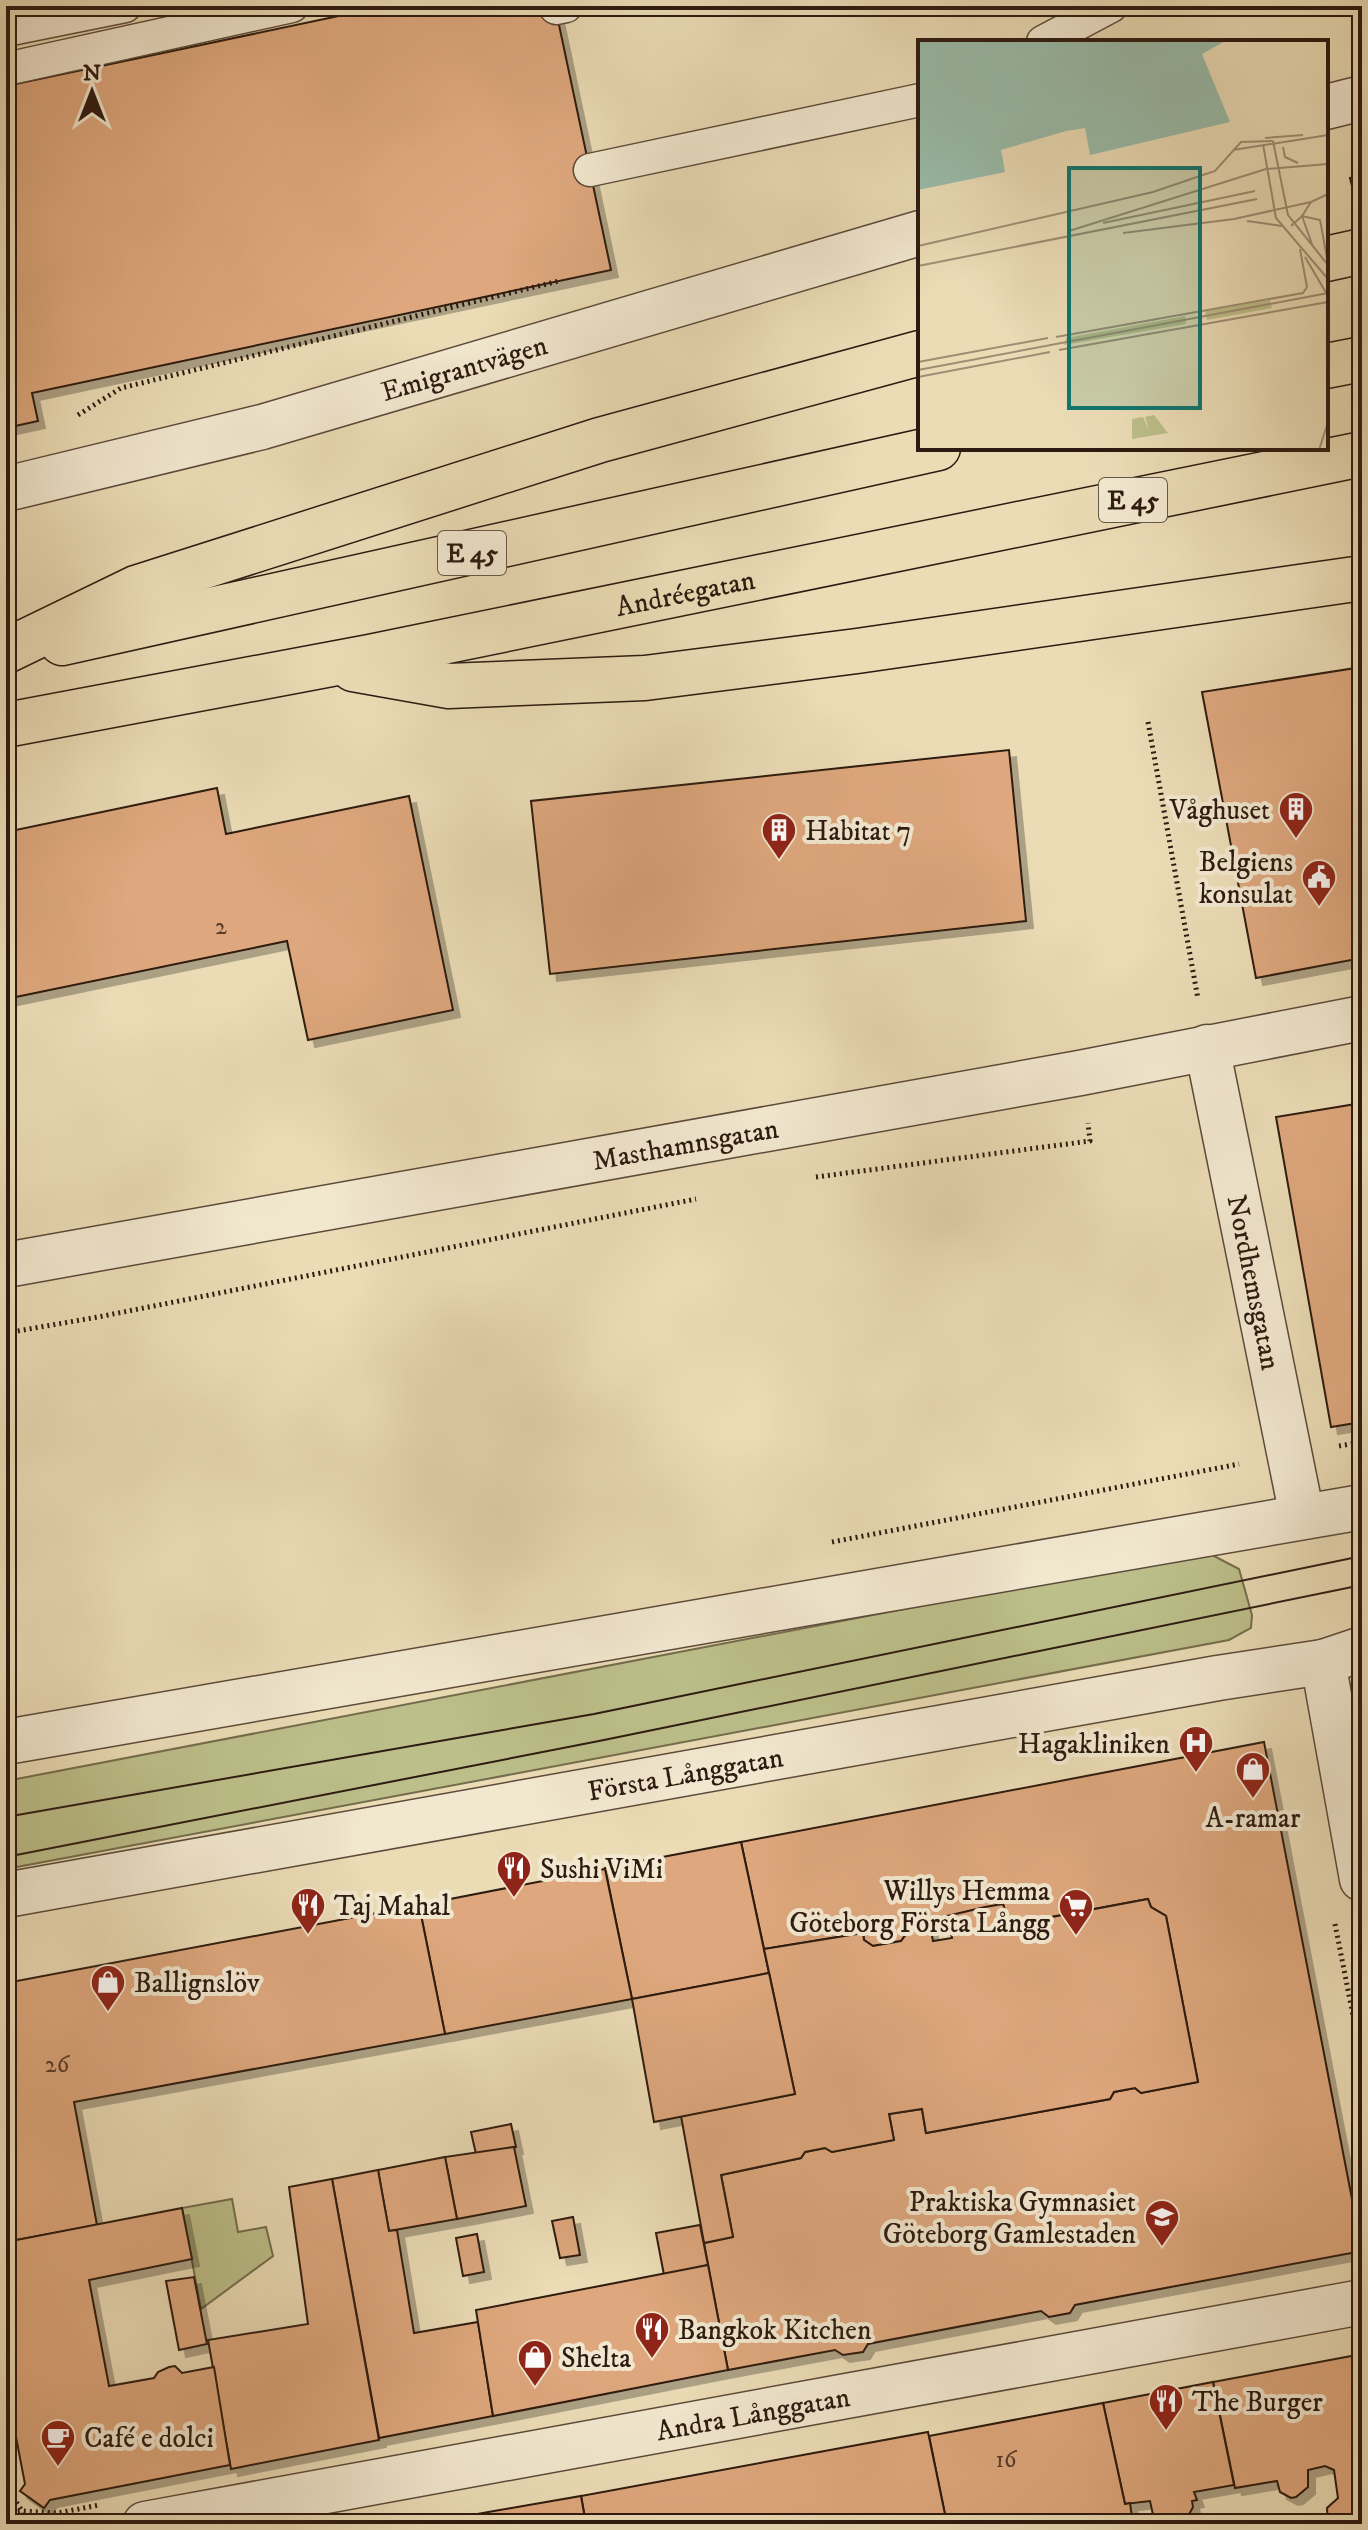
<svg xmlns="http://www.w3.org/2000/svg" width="1368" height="2530" viewBox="0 0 1368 2530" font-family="'IM FELL DW Pica',serif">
<defs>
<filter id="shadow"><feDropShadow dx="7" dy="7" stdDeviation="0" flood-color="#0004"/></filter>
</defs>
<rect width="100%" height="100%" fill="#ebdcb6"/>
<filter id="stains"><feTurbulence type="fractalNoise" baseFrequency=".0025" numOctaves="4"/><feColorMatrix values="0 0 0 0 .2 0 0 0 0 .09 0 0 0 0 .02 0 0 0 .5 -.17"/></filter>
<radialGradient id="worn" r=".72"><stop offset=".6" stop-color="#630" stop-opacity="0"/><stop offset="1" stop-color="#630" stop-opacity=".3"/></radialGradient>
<g fill="#bcbf8a" stroke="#746c4d" stroke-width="2">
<polygon points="1212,1555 1239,1569 1252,1615 1251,1628 1229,1640 6,1869 6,1781 1181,1556"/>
<polygon points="232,2199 238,2232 266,2227 273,2256 201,2309 182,2208"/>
</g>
<g fill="#dea77d" stroke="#2d1a10" stroke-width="2" filter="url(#shadow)">
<polygon points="386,6 555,6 611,270 32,393 38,421 6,428 6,86"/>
<polygon points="1362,175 1362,192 1354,194 1350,178"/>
<polygon points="1362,667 1362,958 1256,978 1202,692"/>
<polygon points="1009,750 1026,921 550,974 531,801"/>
<polygon points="217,788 226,834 409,796 453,1010 308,1040 287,941 6,999 6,832"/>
<polygon points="1362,1103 1362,1422 1331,1427 1276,1117"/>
<polygon points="1264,1742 1362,2251 1075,2305 1070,2313 1049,2317 1041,2311 868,2344 863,2352 843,2355 835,2350 728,2370 704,2243 733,2237 721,2175 801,2158 805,2152 825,2148 832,2152 894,2140 889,2114 922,2109 926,2133 1110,2099 1114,2092 1135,2088 1141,2093 1198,2082 1166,1916 1151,1907 1148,1899 1009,1925 1003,1904 906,1926 907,1933 901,1941 873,1946 864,1940 863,1933 764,1949 741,1842"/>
<polygon points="741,1842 769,1973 632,1999 605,1868"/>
<polygon points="605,1869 632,1999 445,2034 419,1905"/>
<polygon points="1148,1899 1151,1907 1166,1916 1198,2082 1141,2093 1135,2088 1114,2092 1110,2099 926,2133 922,2109 889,2114 894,2140 832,2152 825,2148 805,2152 801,2158 721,2175 733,2237 704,2243 681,2116 795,2094 764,1949 863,1933 864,1940 873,1946 901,1941 907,1933 906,1926 929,1920 933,1941 952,1938 947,1916 985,1907 1003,1904 1009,1925"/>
<polygon points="419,1905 445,2034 74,2102 97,2225 6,2242 6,1983"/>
<polygon points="769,1973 795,2094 654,2122 632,1999"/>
<polygon points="511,2124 516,2147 476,2154 471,2132"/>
<polygon points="514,2147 526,2206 457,2219 445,2157"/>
<polygon points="445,2157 457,2219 389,2231 378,2170"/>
<polygon points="378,2170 389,2231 397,2230 414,2333 478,2322 493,2416 379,2438 332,2179"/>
<polygon points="332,2179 379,2440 231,2469 208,2340 308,2324 289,2187"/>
<polygon points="182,2208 192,2259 89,2280 109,2386 154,2378 158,2372 169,2367 175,2366 182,2373 214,2367 230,2465 50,2500 44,2508 20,2491 25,2484 6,2385 6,2242"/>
<polygon points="573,2217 580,2255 560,2258 552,2221"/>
<polygon points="700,2225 708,2265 664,2275 656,2233"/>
<polygon points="477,2234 484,2272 463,2276 456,2238"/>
<polygon points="708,2265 728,2370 493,2416 476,2310"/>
<polygon points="194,2277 207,2344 179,2350 166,2281"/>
<polygon points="1362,2354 1362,2524 1328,2524 1327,2508 1338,2498 1334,2470 1325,2466 1308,2470 1308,2487 1296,2497 1291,2498 1280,2492 1277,2481 1235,2488 1213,2382"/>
<polygon points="1213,2382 1234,2485 1194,2492 1197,2500 1192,2501 1193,2507 1185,2522 1165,2524 1153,2515 1150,2501 1125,2504 1103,2403"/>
<polygon points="1103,2403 1125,2504 1130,2503 1133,2524 947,2524 929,2436"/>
<polygon points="928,2432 947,2524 586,2524 581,2496"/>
<polygon points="581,2496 586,2524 422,2524 494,2511"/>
</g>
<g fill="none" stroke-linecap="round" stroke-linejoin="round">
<g stroke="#5c4a3a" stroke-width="35">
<g id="service">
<polyline points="556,8 566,6"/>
<polyline points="6,30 125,6"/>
<polyline points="1043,42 1111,6"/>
<polyline points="6,69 292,6"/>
<polyline points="590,170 920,100"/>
</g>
</g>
<g stroke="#5c4a3a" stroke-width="47">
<g id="minor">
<path id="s1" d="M1207 1047 1302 1516"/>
<path id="s2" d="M6 1265 1080 1073 1362 1018"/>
<polyline points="1323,1662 1362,1879"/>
<path id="s3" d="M145 2524 1362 2302"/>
</g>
</g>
<g stroke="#5c4a3a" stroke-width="47">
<g id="tertiary">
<polyline points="1326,107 1362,98"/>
<path id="s4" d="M6 489 262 427 920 233"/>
<polyline points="6,1742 1362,1507"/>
<path id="s5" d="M6 1895 1218 1678 1323 1662 1362 1649"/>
</g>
</g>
<g stroke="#2d1a10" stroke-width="47">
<g id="trunk">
<polyline points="1326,259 1362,251"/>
<polyline points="1326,366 1362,359"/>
<polyline points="62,643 938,448"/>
<polyline points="6,651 136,588 600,440 920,353"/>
<polyline points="353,669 449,686 645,678 857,651 1362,578"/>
<path id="s6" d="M6 725 369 657 1362 454"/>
</g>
</g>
<g stroke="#2d1a10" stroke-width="5" stroke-dasharray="2 4" stroke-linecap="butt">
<polyline points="78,415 121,388 559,281"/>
<polyline points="1148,722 1198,999"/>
<polyline points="816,1177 1090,1141 1088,1123"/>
<polyline points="6,1333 98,1317 696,1199"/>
<polyline points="1339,1446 1362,1442"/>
<polyline points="832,1542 1239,1464"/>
<polyline points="1335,1924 1362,2061"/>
<polyline points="6,2475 8,2489 22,2511 58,2513 99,2505"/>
<polyline points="6,2514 22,2511 23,2524"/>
<polyline points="1227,2524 1256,2519 1278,2519 1282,2524"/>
</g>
<use href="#service" stroke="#f2e8d0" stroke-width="32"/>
<use href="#minor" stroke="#f2e8d0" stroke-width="44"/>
<use href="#tertiary" stroke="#f2e8d0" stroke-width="44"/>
<use href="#trunk" stroke="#ebdcb6" stroke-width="44"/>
<g stroke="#2d1a10" stroke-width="2">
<polyline points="6,1817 594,1714 1362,1556"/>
<polyline points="6,1857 599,1741 1362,1585"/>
</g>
</g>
<defs>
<g id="building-pin" transform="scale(1.8)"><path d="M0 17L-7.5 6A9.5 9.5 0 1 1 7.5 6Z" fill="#8f2418" stroke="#f2e8d0"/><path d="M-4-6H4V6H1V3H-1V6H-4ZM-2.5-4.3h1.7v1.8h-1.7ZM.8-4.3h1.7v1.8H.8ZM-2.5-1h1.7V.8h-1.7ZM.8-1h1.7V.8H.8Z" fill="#fff"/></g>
<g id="civic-pin" transform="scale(1.8)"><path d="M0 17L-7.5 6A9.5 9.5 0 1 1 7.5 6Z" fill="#8f2418" stroke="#f2e8d0"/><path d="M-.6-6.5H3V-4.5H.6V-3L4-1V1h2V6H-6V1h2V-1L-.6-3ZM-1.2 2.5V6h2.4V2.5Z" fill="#fff"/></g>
<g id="hospital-pin" transform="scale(1.8)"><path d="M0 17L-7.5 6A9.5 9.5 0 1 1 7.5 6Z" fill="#8f2418" stroke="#f2e8d0"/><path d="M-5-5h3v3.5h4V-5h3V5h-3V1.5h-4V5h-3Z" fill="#fff"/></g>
<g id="shop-pin" transform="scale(1.8)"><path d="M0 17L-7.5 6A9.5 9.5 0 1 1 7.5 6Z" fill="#8f2418" stroke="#f2e8d0"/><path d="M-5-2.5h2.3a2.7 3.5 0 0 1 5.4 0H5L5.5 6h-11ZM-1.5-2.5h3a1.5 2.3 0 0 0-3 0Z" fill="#fff"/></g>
<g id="restaurant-pin" transform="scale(1.8)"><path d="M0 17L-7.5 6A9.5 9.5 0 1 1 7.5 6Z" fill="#8f2418" stroke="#f2e8d0"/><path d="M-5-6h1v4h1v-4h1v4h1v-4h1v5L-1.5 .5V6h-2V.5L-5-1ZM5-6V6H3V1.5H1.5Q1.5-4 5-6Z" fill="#fff"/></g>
<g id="supermarket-pin" transform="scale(1.8)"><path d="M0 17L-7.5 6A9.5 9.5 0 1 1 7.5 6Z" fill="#8f2418" stroke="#f2e8d0"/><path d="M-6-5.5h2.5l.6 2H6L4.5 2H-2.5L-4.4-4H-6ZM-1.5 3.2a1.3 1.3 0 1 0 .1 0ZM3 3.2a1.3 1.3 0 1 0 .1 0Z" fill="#fff"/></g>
<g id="school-pin" transform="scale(1.8)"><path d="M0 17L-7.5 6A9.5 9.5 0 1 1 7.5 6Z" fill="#8f2418" stroke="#f2e8d0"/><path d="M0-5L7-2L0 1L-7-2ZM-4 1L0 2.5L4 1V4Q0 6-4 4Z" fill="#fff"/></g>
<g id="cafe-pin" transform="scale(1.8)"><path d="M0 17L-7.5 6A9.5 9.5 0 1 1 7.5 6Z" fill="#8f2418" stroke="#f2e8d0"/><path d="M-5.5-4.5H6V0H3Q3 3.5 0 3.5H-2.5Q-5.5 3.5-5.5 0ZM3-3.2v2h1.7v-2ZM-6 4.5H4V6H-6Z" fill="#fff"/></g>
</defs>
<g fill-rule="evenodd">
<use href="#building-pin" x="1296" y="809"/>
<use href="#building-pin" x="779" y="830"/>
<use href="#civic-pin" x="1319" y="877"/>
<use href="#hospital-pin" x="1196" y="1743"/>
<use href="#shop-pin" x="1253" y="1769"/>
<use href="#restaurant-pin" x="514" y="1868"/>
<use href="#restaurant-pin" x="308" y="1905"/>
<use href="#supermarket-pin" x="1076" y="1906"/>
<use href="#shop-pin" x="108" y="1982"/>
<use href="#school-pin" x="1162" y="2217"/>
<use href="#restaurant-pin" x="652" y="2329"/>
<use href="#shop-pin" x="535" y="2357"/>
<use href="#restaurant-pin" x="1166" y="2401"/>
<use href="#cafe-pin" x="58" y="2437"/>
</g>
<g text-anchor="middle" stroke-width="8" stroke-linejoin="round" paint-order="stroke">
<g font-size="24" fill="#593d2b">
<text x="221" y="934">2</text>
<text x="57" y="2072">26</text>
<text x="1006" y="2467">16</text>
</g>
<g fill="#f2e8d0" stroke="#68584a" stroke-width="2">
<rect x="1099" y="478" width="68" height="44" rx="6"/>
<rect x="438" y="531" width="68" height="44" rx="6"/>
</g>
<g font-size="26" font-weight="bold" fill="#2d1a10">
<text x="1133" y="509">E 45</text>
<text x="472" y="562">E 45</text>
</g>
<g font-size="28" fill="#2d1a10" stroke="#f2e8d0">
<text dy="10" stroke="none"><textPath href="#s4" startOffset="474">Emigrantvägen</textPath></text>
<text dy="10" stroke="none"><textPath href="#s6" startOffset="692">Andréegatan</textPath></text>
<text dy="10" stroke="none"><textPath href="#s2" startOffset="690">Masthamnsgatan</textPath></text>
<text dy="10" stroke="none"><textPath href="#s1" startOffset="240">Nordhemsgatan</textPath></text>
<text dy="10" stroke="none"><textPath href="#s5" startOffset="690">Första Långgatan</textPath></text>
<text dy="10" stroke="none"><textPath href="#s3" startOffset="618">Andra Långgatan</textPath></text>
</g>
<g font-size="28" fill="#2d1a10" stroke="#f2e8d0" text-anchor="start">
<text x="1270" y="819" text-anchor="end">Våghuset</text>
<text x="805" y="840">Habitat 7</text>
<text x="1293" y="871" text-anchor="end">Belgiens<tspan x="1293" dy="32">konsulat</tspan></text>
<text x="1170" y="1753" text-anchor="end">Hagakliniken</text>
<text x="1253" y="1827" text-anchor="middle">A-ramar</text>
<text x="540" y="1878">Sushi ViMi</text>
<text x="1050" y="1900" text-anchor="end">Willys Hemma<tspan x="1050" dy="32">Göteborg Första Långg</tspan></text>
<text x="334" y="1915">Taj Mahal</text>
<text x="134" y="1992">Ballignslöv</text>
<text x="1136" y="2211" text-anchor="end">Praktiska Gymnasiet<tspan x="1136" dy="32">Göteborg Gamlestaden</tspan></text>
<text x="678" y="2339">Bangkok Kitchen</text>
<text x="561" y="2367">Shelta</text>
<text x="1192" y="2411">The Burger</text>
<text x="84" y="2447">Café e dolci</text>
</g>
</g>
<g transform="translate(918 40)">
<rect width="410" height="410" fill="#ebdcb6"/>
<path d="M352 260 354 268 289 280 287 271ZM267 276 268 284 146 305 148 298ZM236 375 250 393 214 399V379L225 377 231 390 227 377Z" fill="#bcbf8a"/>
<path d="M0 0H309L284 14 312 82 172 115 167 88 148 91 83 110 87 132 0 150Z" fill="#99bcaa"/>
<path fill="none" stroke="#99bcaa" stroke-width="4" d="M0 135 85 119"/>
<path fill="none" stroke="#9f8e74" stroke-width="2" d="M347 98 385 95M355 101 370 175 410 225M345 104 358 178 410 239M365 107 367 117 380 123M315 110 410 95M384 176 395 207M384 176 393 162 410 154M329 181 364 186M185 183 337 151M373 186 384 176 402 180 410 223M151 191 348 129 410 124M205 193 316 179 393 162M0 206 235 152 297 131 323 102 355 101M387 217 410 256M0 226 339 159M138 297 385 253 389 247 382 209M141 310 410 262M0 322 130 298M0 330 410 253M0 337 132 312M401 410 410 382"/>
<path fill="#0f766e" fill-opacity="0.15" stroke="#0f766e" stroke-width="4" d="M151 128H282V368H151Z"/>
<rect width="410" height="410" fill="none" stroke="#2d1a10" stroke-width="4"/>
</g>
<rect width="1368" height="2530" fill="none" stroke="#ebdcb6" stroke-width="32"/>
<rect x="8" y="8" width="1352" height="2514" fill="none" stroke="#2d1a10" stroke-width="4"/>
<rect x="16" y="16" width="1336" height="2498" fill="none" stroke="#2d1a10" stroke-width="2"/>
<g transform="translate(92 92)" stroke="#f2e8d0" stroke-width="6" paint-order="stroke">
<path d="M0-6L14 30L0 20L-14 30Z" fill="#2d1a10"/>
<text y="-12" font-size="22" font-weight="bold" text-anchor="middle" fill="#2d1a10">N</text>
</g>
<rect width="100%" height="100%" filter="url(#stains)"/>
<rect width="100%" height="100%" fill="url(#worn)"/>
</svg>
